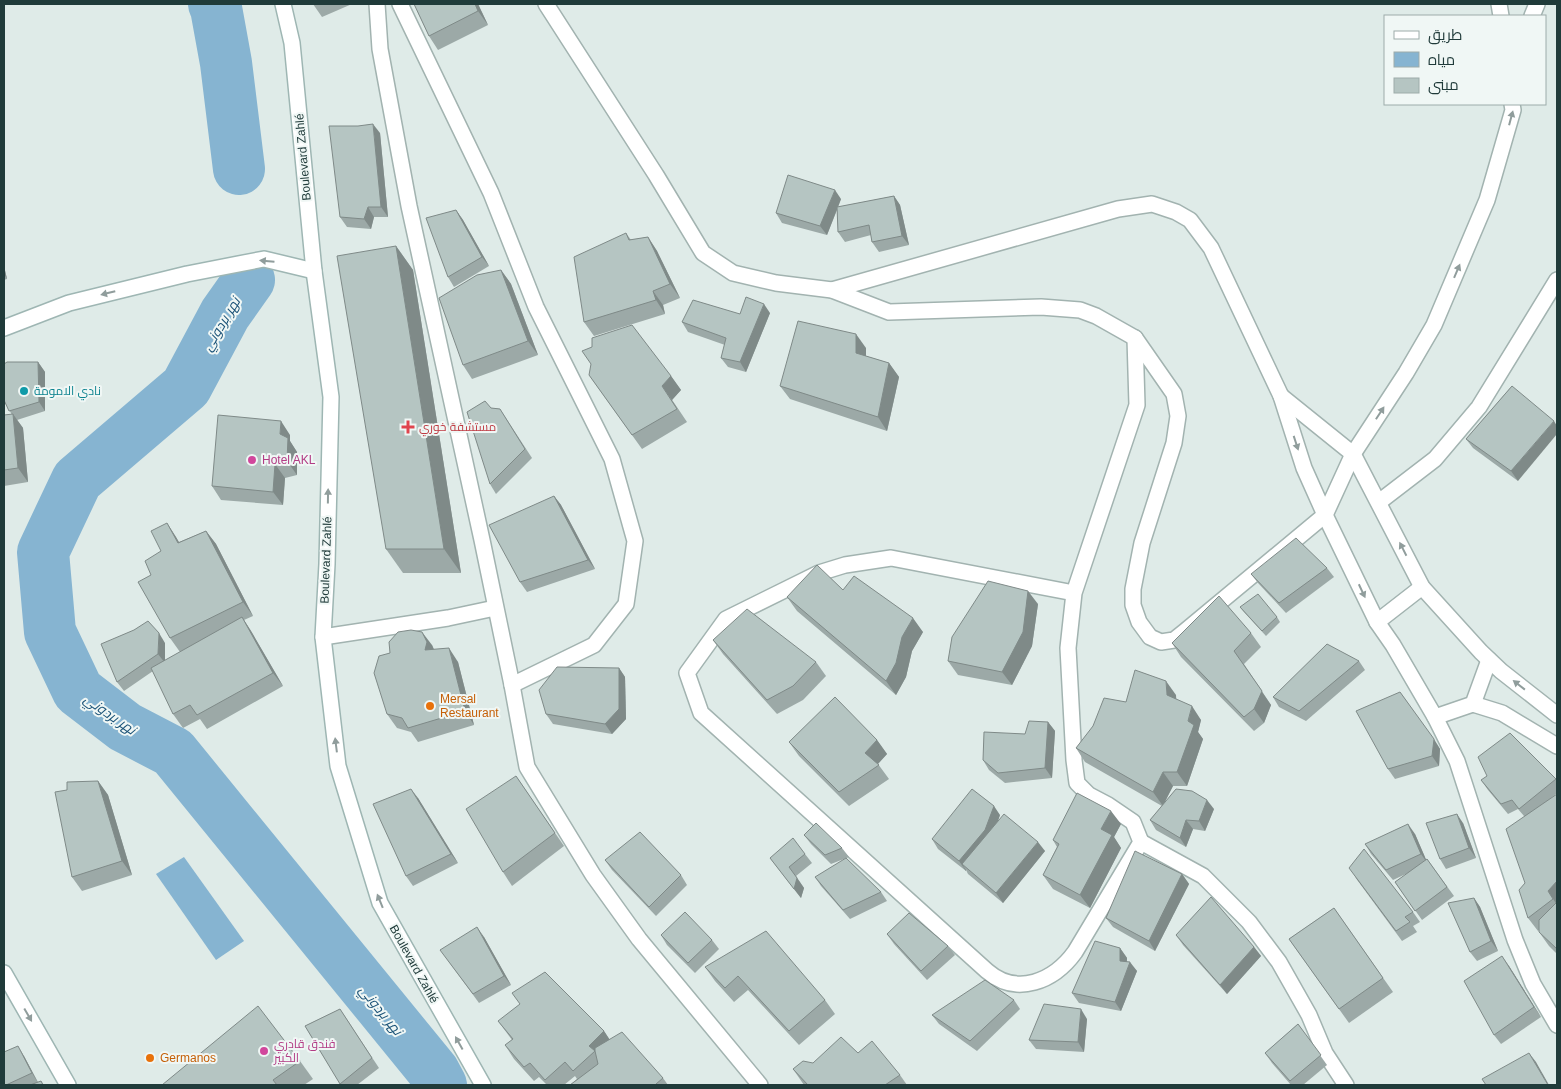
<svg xmlns="http://www.w3.org/2000/svg" width="1561" height="1089" viewBox="0 0 1561 1089" font-family="Arial,Cairo,sans-serif">
<rect width="100%" height="100%" fill="#dfebe8"/>
<polygon fill="#86b4d1" points="184,857 244,941 216,960 156,874"/>
<g fill="none" stroke-linecap="round" stroke-linejoin="round">
<g stroke="#86b4d1" stroke-width="52">
<polyline points="214,4 216,8 226,63 239,169"/>
<polyline points="249,280 225,314 186,387 77,480 43,552 50,632 78,691 125,727 173,752 434,1072 441,1085"/>
</g>
<g stroke="#a2b3b0" stroke-width="18">
<g id="street">
<polyline points="377,4 380,49 409,206 482,540 512,685 527,767 593,875 639,939 760,1085"/>
<polyline points="400,4 491,193 536,307 612,459 635,541 626,604 594,645 512,685"/>
<polyline points="546,4 656,175 703,253 733,273 776,283 832,290 889,312 1041,307 1080,310 1096,316 1135,338 1174,394 1178,416 1174,443 1142,543 1133,589 1133,605 1139,622 1150,637 1161,642 1174,640 1184,632 1325,515 1353,454 1406,373 1434,325 1487,200 1513,110 1512,104"/>
<polyline points="1499,4 1501,16"/>
<polyline points="1532,16 1537,4"/>
<polyline points="832,290 1118,209 1152,204 1176,212 1190,220 1211,248 1281,396 1304,468 1325,515 1377,622 1393,645 1435,717 1457,761 1515,940 1533,984 1557,1025"/>
<polyline points="1281,396 1353,454 1422,587 1481,652 1501,671 1557,715"/>
<polyline points="1379,502 1435,459 1479,407 1557,280"/>
<path d="M1074 593 891 558 845 565 819 573 726 619 687 673 701 713 987 971C1017 997 1054 981 1075 952L1141 842 1133 822 1108 805 1089 795 1077 783 1074 760 1068 648 1074 593 1137 405 1135 338"/>
<polyline points="1377,622 1422,587"/>
<polyline points="323,637 448,618 495,608"/>
<polyline points="1473,704 1502,713 1557,746"/>
<polyline points="1435,717 1473,704 1489,660"/>
<polyline points="1141,842 1203,876 1249,922 1279,962 1309,1015 1325,1053 1346,1085"/>
</g>
</g>
<g stroke="#9eb6b3" stroke-width="18">
<g id="secondary">
<polyline points="283,4 292,43 314,271 331,397 327,564 323,637 338,766 380,903 483,1085"/>
<polyline points="4,328 69,303 187,274 264,259 314,271"/>
<polyline points="4,973 68,1085"/>
</g>
</g>
<use href="#street" stroke="#fff" stroke-width="15"/>
<use href="#secondary" stroke="#fff" stroke-width="15"/>
</g>
<g fill="#9ca9a7">
<polygon points="313,4 352,4 322,17"/>
<polygon points="414,4 478,4 488,25 438,50 429,36"/>
<polygon points="380,133 388,217 374,217 371,229 347,227 340,217"/>
<polygon points="894,196 900,205 909,245 879,252 872,242 871,235 845,242 838,232 837,210 827,235 782,223 776,213 841,199 838,207"/>
<polygon points="456,210 463,220 489,266 454,287 448,277"/>
<polygon points="626,233 631,240 648,237 657,251 680,298 663,305 665,314 594,336 584,322"/>
<polygon points="396,246 413,270 461,573 403,573 386,549"/>
<polygon points="4,266 7,279 4,280"/>
<polygon points="501,270 511,284 538,355 472,379 463,365"/>
<polygon points="770,313 746,372 728,367 721,358 725,345 688,332 682,322 740,314"/>
<polygon points="866,348 866,356 889,363 899,377 887,431 790,399 780,386"/>
<polygon points="38,362 45,372 45,411 17,420 23,428 28,482 4,486 4,415 12,415 6,404 4,405 4,364"/>
<polygon points="589,375 671,376 681,390 672,400 687,422 642,449"/>
<polygon points="1512,386 1518,481 1473,448 1466,439"/>
<polygon points="491,408 500,409 532,458 496,494 490,484"/>
<polygon points="290,435 290,441 297,452 297,475 285,478 283,505 221,500 212,486"/>
<polygon points="554,496 561,505 595,569 527,592 520,582"/>
<polygon points="167,523 179,542 206,531 216,544 253,616 244,620 251,631 283,686 207,729 200,719 183,728 173,714 153,671 124,691 117,682 165,643 165,661 180,652 170,638 151,575 161,551"/>
<polygon points="1327,568 1334,577 1286,613 1258,583 1251,574"/>
<polygon points="843,590 923,632 912,651 906,677 896,695 797,611 787,597"/>
<polygon points="1038,604 1032,646 1012,685 958,675 948,661"/>
<polygon points="1240,607 1277,617 1280,622 1266,636 1244,612"/>
<polygon points="1251,633 1261,647 1244,664 1271,705 1264,723 1254,731 1181,657 1172,643"/>
<polygon points="713,640 816,662 826,676 803,700 777,714 723,654"/>
<polygon points="432,645 434,649 458,662 474,725 418,742 411,732 397,728 387,714"/>
<polygon points="1359,661 1365,670 1306,721 1279,707 1273,697"/>
<polygon points="619,668 625,677 626,719 612,734 553,724 546,714"/>
<polygon points="1400,692 1440,749 1439,766 1395,779 1388,769"/>
<polygon points="1176,695 1176,699 1201,720 1198,732 1203,739 1187,786 1173,786 1164,802 1214,809 1205,831 1193,829 1186,847 1156,830 1150,820 1162,806 1085,762 1076,748 1126,702"/>
<polygon points="1048,722 1055,731 1052,778 1005,783 989,770 983,760 1025,734"/>
<polygon points="877,740 887,754 878,764 889,779 849,806 799,756 789,742"/>
<polygon points="516,776 564,846 512,886 503,872"/>
<polygon points="1556,779 1557,781 1557,793 1550,799 1557,794 1557,954 1549,946 1539,932 1539,930 1538,931 1528,918 1525,883 1524,816 1518,809 1508,814 1488,790 1481,780"/>
<polygon points="98,781 108,795 132,875 82,891 72,877 67,790"/>
<polygon points="418,798 458,863 413,886 406,876"/>
<polygon points="1000,815 998,820 1045,851 1003,903 968,874 966,870 966,871 938,849 932,839"/>
<polygon points="1463,823 1476,858 1446,869 1440,859"/>
<polygon points="1121,824 1114,837 1121,848 1090,908 1053,889 1043,875 1057,847 1053,840"/>
<polygon points="1415,834 1426,860 1427,859 1454,896 1422,920 1395,882 1408,873 1393,880 1371,854 1365,844"/>
<polygon points="804,835 842,848 849,857 831,864 811,844"/>
<polygon points="805,854 812,863 796,876 804,888 801,898 770,858"/>
<polygon points="605,860 681,875 687,885 656,916 612,870"/>
<polygon points="1182,874 1189,884 1155,951 1113,927 1106,918"/>
<polygon points="815,877 881,892 887,901 850,919 821,886"/>
<polygon points="1355,877 1413,912 1420,922 1413,926 1417,932 1402,941"/>
<polygon points="1474,898 1480,907 1498,951 1477,961 1470,952"/>
<polygon points="1334,908 1393,992 1349,1023 1289,939"/>
<polygon points="887,934 948,946 955,955 927,980 894,944"/>
<polygon points="661,935 712,940 719,949 695,973 667,945"/>
<polygon points="1176,935 1254,947 1261,956 1227,994 1183,945"/>
<polygon points="484,937 511,985 479,1003 447,959"/>
<polygon points="1120,948 1127,958 1127,962 1137,971 1121,1011 1079,1003 1072,993"/>
<polygon points="1509,966 1541,1017 1501,1044 1494,1035"/>
<polygon points="705,967 825,1000 835,1014 799,1045 748,990 734,1002 715,981"/>
<polygon points="1014,1000 1020,1009 977,1051 939,1024 932,1015"/>
<polygon points="340,1009 379,1068 357,1085 341,1085 305,1026"/>
<polygon points="1087,1019 1084,1052 1036,1049 1029,1040"/>
<polygon points="498,1021 604,1031 610,1040 663,1078 668,1085 570,1085 577,1079 575,1076 564,1085 547,1085 539,1077 534,1081 514,1059 505,1045 512,1040"/>
<polygon points="1298,1024 1327,1065 1303,1085 1291,1085 1272,1063 1265,1053"/>
<polygon points="858,1053 900,1075 907,1085 804,1085 793,1069 813,1063"/>
<polygon points="24,1056 38,1082 41,1081 44,1085 4,1085"/>
<polygon points="300,1061 313,1079 304,1085 162,1085"/>
</g>
<g fill="#7f8a88">
<polygon points="475,4 478,4 488,25 478,11"/>
<polygon points="373,124 380,133 388,217 381,207"/>
<polygon points="835,190 841,199 827,235 820,226"/>
<polygon points="894,196 900,205 909,245 902,236"/>
<polygon points="368,207 374,217 371,229 364,219"/>
<polygon points="456,210 463,220 489,266 482,257"/>
<polygon points="648,237 657,251 680,298 670,284"/>
<polygon points="396,246 413,270 461,573 444,549"/>
<polygon points="4,266 7,279 4,274"/>
<polygon points="501,270 511,284 538,355 528,341"/>
<polygon points="653,291 663,305 665,314 656,300"/>
<polygon points="764,304 770,313 746,372 740,362"/>
<polygon points="856,334 866,348 866,367 856,353"/>
<polygon points="38,362 45,372 45,411 39,402"/>
<polygon points="889,363 899,377 887,431 878,417"/>
<polygon points="671,376 681,390 672,400 687,422 662,386"/>
<polygon points="13,414 23,428 28,482 18,468"/>
<polygon points="281,421 290,435 290,441 297,452 297,475 287,461 280,434"/>
<polygon points="1554,421 1557,426 1557,434 1518,481 1511,471"/>
<polygon points="275,464 285,478 283,505 273,492"/>
<polygon points="554,496 561,505 595,569 588,560"/>
<polygon points="167,523 176,537 187,557 178,543"/>
<polygon points="206,531 216,544 253,616 243,602"/>
<polygon points="1028,591 1038,604 1032,646 1012,685 1002,672"/>
<polygon points="242,617 251,631 283,686 273,673"/>
<polygon points="913,618 923,632 912,651 906,677 896,695 886,681 902,637"/>
<polygon points="422,632 432,645 436,656 425,650"/>
<polygon points="159,633 165,643 165,663 158,654"/>
<polygon points="449,648 458,662 474,725 465,711"/>
<polygon points="1234,651 1271,705 1264,723 1254,709"/>
<polygon points="619,668 625,677 626,719 612,734 605,724"/>
<polygon points="1166,681 1176,695 1177,709 1167,695"/>
<polygon points="1192,706 1201,720 1198,732 1203,739 1187,786 1177,772"/>
<polygon points="1048,722 1055,731 1052,778 1045,768"/>
<polygon points="1434,739 1440,749 1439,766 1432,756"/>
<polygon points="877,740 887,754 875,767 865,753"/>
<polygon points="1163,772 1173,786 1163,806 1153,792"/>
<polygon points="98,781 108,795 132,875 122,861"/>
<polygon points="411,789 418,798 458,863 451,854"/>
<polygon points="1207,800 1214,809 1205,831 1199,821"/>
<polygon points="994,806 1000,815 992,839 962,864 966,870 966,871 959,861"/>
<polygon points="1111,811 1121,824 1114,837 1121,848 1090,908 1080,895 1101,829"/>
<polygon points="1457,814 1463,823 1476,858 1469,848"/>
<polygon points="1186,820 1193,829 1186,847 1180,838"/>
<polygon points="1408,824 1415,834 1428,864 1421,854"/>
<polygon points="1038,842 1045,851 1003,903 996,893"/>
<polygon points="1182,874 1189,884 1155,951 1149,941"/>
<polygon points="797,878 804,888 801,898 794,889"/>
<polygon points="1557,881 1557,905 1548,891"/>
<polygon points="1474,898 1480,907 1498,951 1491,941"/>
<polygon points="477,927 484,937 511,985 504,976"/>
<polygon points="1254,947 1261,956 1227,994 1220,985"/>
<polygon points="1120,948 1127,958 1126,971 1120,961"/>
<polygon points="1502,956 1509,966 1541,1017 1534,1007"/>
<polygon points="1130,962 1137,971 1121,1011 1115,1002"/>
<polygon points="1081,1009 1087,1019 1084,1052 1078,1042"/>
<polygon points="604,1031 613,1045 595,1051 589,1046"/>
<polygon points="18,1046 24,1056 38,1083 32,1073"/>
<polygon points="1529,1053 1536,1062 1549,1085 1548,1085"/>
</g>
<g fill="#b5c5c2" stroke="#7f8a88">
<polygon points="414,4 475,4 478,11 429,36"/>
<polygon points="373,124 381,207 368,207 364,219 340,217 329,126 358,126"/>
<polygon points="788,175 835,190 820,226 776,213"/>
<polygon points="894,196 902,236 872,242 869,225 838,232 837,207"/>
<polygon points="456,210 482,257 448,277 426,218"/>
<polygon points="626,233 629,240 648,237 670,284 653,291 656,300 584,322 574,257"/>
<polygon points="396,246 444,549 386,549 337,256"/>
<polygon points="501,270 528,341 463,365 439,298 477,275"/>
<polygon points="746,297 764,304 740,362 721,358 726,338 682,322 693,300 740,314"/>
<polygon points="798,321 856,334 856,353 889,363 878,417 780,386"/>
<polygon points="632,325 671,376 662,386 677,409 632,435 589,375 591,364 582,351 592,347 592,338"/>
<polygon points="7,362 38,362 39,402 9,411 4,400 4,364"/>
<polygon points="1512,386 1554,421 1511,471 1466,439"/>
<polygon points="485,401 491,408 500,409 525,449 490,484 467,412"/>
<polygon points="13,414 18,468 4,470 4,415"/>
<polygon points="218,415 281,421 280,434 288,438 287,461 275,464 273,492 212,486"/>
<polygon points="554,496 588,560 520,582 489,525"/>
<polygon points="167,523 178,543 206,531 243,602 170,638 138,582 151,575 145,561 161,551 151,531"/>
<polygon points="1296,538 1327,568 1279,603 1251,574"/>
<polygon points="817,565 843,590 854,576 913,618 902,637 896,663 886,681 787,597"/>
<polygon points="988,581 1028,591 1023,632 1002,672 948,661 952,637"/>
<polygon points="1258,594 1277,617 1262,631 1240,607"/>
<polygon points="1219,596 1251,633 1234,651 1262,691 1254,709 1244,717 1172,643"/>
<polygon points="747,609 816,662 793,686 767,700 713,640"/>
<polygon points="242,617 273,673 197,715 190,705 173,714 151,668"/>
<polygon points="148,621 159,633 158,654 117,682 101,644 134,630"/>
<polygon points="411,630 422,632 427,642 425,650 449,648 465,711 408,728 402,718 387,714 374,673 379,656 390,653 389,642 398,632"/>
<polygon points="1327,644 1359,661 1299,711 1273,697"/>
<polygon points="557,667 619,668 619,709 605,724 546,714 539,690"/>
<polygon points="1135,670 1166,681 1167,695 1192,706 1188,721 1194,725 1177,772 1163,772 1153,792 1076,748 1093,726 1104,698 1126,702"/>
<polygon points="1400,692 1434,739 1432,756 1388,769 1356,711"/>
<polygon points="835,697 877,740 865,753 879,765 839,792 789,742"/>
<polygon points="1029,721 1048,722 1045,768 998,773 983,760 984,732 1025,734"/>
<polygon points="1510,733 1556,779 1519,809 1512,800 1501,804 1481,780 1487,776 1478,757"/>
<polygon points="516,776 555,833 503,872 466,809"/>
<polygon points="98,781 122,861 72,877 55,792 67,790 67,782"/>
<polygon points="411,789 451,854 406,876 373,804"/>
<polygon points="972,789 994,806 985,830 959,861 932,839"/>
<polygon points="1176,789 1192,791 1207,800 1199,821 1186,820 1180,838 1150,820"/>
<polygon points="1077,793 1111,811 1101,829 1112,835 1080,895 1043,875 1059,844 1053,840"/>
<polygon points="1557,794 1557,881 1548,891 1553,899 1528,918 1519,890 1525,883 1506,829"/>
<polygon points="1004,814 1038,842 996,893 962,864"/>
<polygon points="1457,814 1469,848 1440,859 1426,823"/>
<polygon points="816,823 842,848 825,855 804,835"/>
<polygon points="1408,824 1421,854 1386,870 1365,844"/>
<polygon points="640,832 681,875 649,907 605,860"/>
<polygon points="793,838 805,854 789,867 797,878 794,889 770,858"/>
<polygon points="1364,849 1413,912 1405,917 1410,922 1396,931 1349,868"/>
<polygon points="1135,851 1182,874 1149,941 1106,918"/>
<polygon points="846,858 881,892 843,910 815,877"/>
<polygon points="1427,859 1447,887 1415,911 1395,882"/>
<polygon points="1211,897 1254,947 1220,985 1176,935"/>
<polygon points="1474,898 1491,941 1470,952 1448,903"/>
<polygon points="1557,902 1557,949 1539,932 1539,920"/>
<polygon points="1334,908 1383,978 1339,1009 1289,939"/>
<polygon points="685,912 712,940 688,963 661,935"/>
<polygon points="909,913 948,946 921,971 887,934"/>
<polygon points="477,927 504,976 473,994 440,950"/>
<polygon points="766,931 825,1000 789,1031 738,976 725,988 705,967"/>
<polygon points="1095,941 1120,948 1120,961 1130,962 1115,1002 1072,993"/>
<polygon points="1502,956 1534,1007 1494,1035 1464,981"/>
<polygon points="545,972 604,1031 589,1046 595,1051 595,1048 622,1032 663,1078 656,1084 657,1085 570,1085 598,1064 595,1051 573,1071 565,1062 545,1080 530,1063 524,1067 505,1045 513,1039 498,1021 520,1004 512,993"/>
<polygon points="985,980 1014,1000 970,1041 932,1015"/>
<polygon points="1044,1004 1081,1009 1078,1042 1029,1040"/>
<polygon points="258,1006 300,1061 273,1080 277,1085 162,1085"/>
<polygon points="340,1009 372,1058 340,1084 305,1026"/>
<polygon points="1298,1024 1321,1055 1290,1081 1265,1053"/>
<polygon points="841,1037 858,1053 872,1041 900,1075 885,1085 808,1085 793,1069 803,1061 813,1063"/>
<polygon points="18,1046 32,1073 6,1085 4,1085 4,1052"/>
<polygon points="1529,1053 1548,1085 1486,1085 1482,1079"/>
<polygon points="41,1081 43,1085 30,1085"/>
</g>
<defs><path id="oneway-solid" d="M-6-.8H1V-3.2L6.5 0L1 3.2V.8H-6Z" transform="scale(1.25)"/></defs>
<g fill="#909d9c">
<use href="#oneway-solid" transform="translate(1511 118) rotate(-75)"/>
<use href="#oneway-solid" transform="translate(267 261) rotate(-175)"/>
<use href="#oneway-solid" transform="translate(1457 271) rotate(-67)"/>
<use href="#oneway-solid" transform="translate(108 293) rotate(166)"/>
<use href="#oneway-solid" transform="translate(1380 413) rotate(-57)"/>
<use href="#oneway-solid" transform="translate(1296 443) rotate(72)"/>
<use href="#oneway-solid" transform="translate(328 496) rotate(-89)"/>
<use href="#oneway-solid" transform="translate(1403 549) rotate(-117)"/>
<use href="#oneway-solid" transform="translate(1362 591) rotate(65)"/>
<use href="#oneway-solid" transform="translate(1519 685) rotate(-142)"/>
<use href="#oneway-solid" transform="translate(336 745) rotate(-97)"/>
<use href="#oneway-solid" transform="translate(380 901) rotate(-112)"/>
<use href="#oneway-solid" transform="translate(28 1015) rotate(60)"/>
<use href="#oneway-solid" transform="translate(459 1043) rotate(-119)"/>
</g>
<circle fill="#0f9aa8" stroke="#f0f7f5" stroke-width="2" cx="24" cy="391" r="5"/>
<path fill="#e0444e" stroke="#f0f7f5" stroke-width="2" d="M405.5 419.5h5v5h5v5h-5v5h-5v-5h-5v-5h5z"/>
<g fill="#d1479c" stroke="#f0f7f5" stroke-width="2">
<circle cx="252" cy="460" r="5"/>
<circle cx="264" cy="1051" r="5"/>
</g>
<g fill="#e8710a" stroke="#f0f7f5" stroke-width="2">
<circle cx="430" cy="706" r="5"/>
<circle cx="150" cy="1058" r="5"/>
</g>
<g text-anchor="middle" stroke-width="4" stroke-linejoin="round" paint-order="stroke">
<g font-size="12" fill="#203b3a" stroke="#f0f7f5">
<text transform="translate(303 157) rotate(-95)" y="4">Boulevard Zahlé</text>
<text transform="translate(326 560) rotate(-88)" y="4">Boulevard Zahlé</text>
<text transform="translate(414 964) rotate(61)" y="4">Boulevard Zahlé</text>
</g>
<g font-size="12" fill="#0d838f" stroke="#f0f7f5" text-anchor="start">
<text x="34" y="395">نادي الامومة</text>
</g>
<g font-size="12" fill="#be3a42" stroke="#f0f7f5" text-anchor="start">
<text x="419" y="431">مستشفة خوري</text>
</g>
<g font-size="12" fill="#b23c85" stroke="#f0f7f5" text-anchor="start">
<text x="262" y="464">Hotel AKL</text>
<text x="274" y="1048">فندق قادري<tspan x="274" dy="14">الكبير</tspan></text>
</g>
<g font-size="12" fill="#c56008" stroke="#f0f7f5" text-anchor="start">
<text x="440" y="703">Mersal<tspan x="440" dy="14">Restaurant</tspan></text>
<text x="160" y="1062">Germanos</text>
</g>
<g font-size="14" font-style="italic" fill="#1a5277" stroke="#f0f7f5">
<text transform="translate(221 324) rotate(-59)" y="5">نهر بردوني</text>
<text transform="translate(110 714) rotate(35)" y="5">نهر بردوني</text>
<text transform="translate(381 1010) rotate(51)" y="5">نهر بردوني</text>
</g>
</g>
<rect width="1561" height="1089" fill="none" stroke="#203b3a" stroke-width="10"/>
<rect x="1384" y="15" width="162" height="90" fill="#f0f7f5" stroke="#9dacaa"/>
<rect x="1394" y="31" width="25" height="8" fill="#ffffff" stroke="#9dacaa"/>
<text x="1428" y="40" font-size="15" fill="#203b3a">طريق</text>
<rect x="1394" y="52" width="25" height="15" fill="#86b4d1" stroke="#9dacaa"/>
<text x="1428" y="65" font-size="15" fill="#203b3a">مياه</text>
<rect x="1394" y="78" width="25" height="15" fill="#b5c5c2" stroke="#9dacaa"/>
<text x="1428" y="90" font-size="15" fill="#203b3a">مبنى</text>
</svg>
